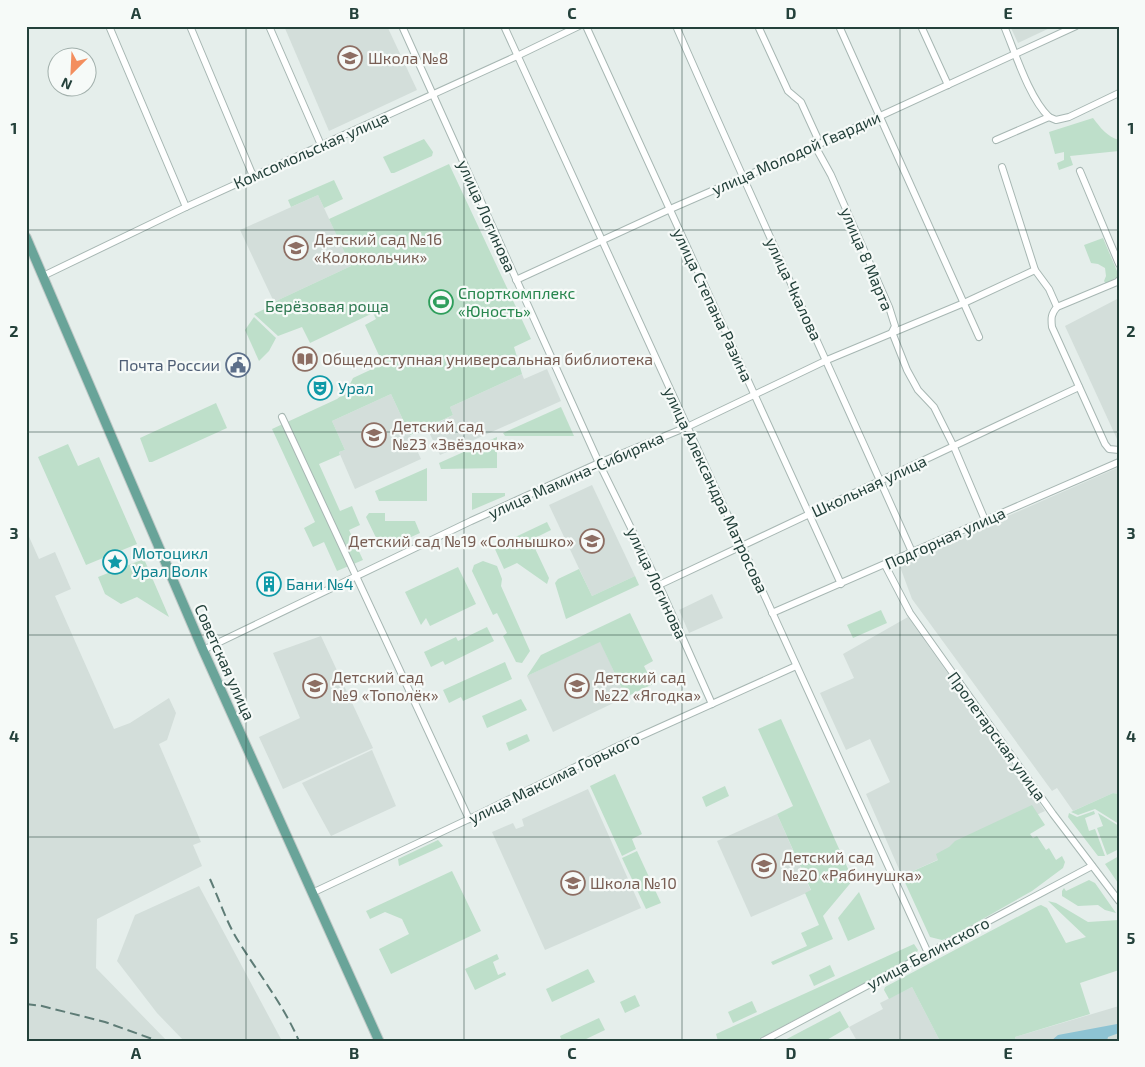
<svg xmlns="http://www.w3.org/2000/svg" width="1145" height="1067" viewBox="0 0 1145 1067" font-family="'Exo 2',sans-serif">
<rect width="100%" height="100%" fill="#e5eeeb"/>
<g fill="#d3deda">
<polygon points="284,26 387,26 417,90 329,131"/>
<polygon points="1010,26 1054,26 1018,43"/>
<polygon points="318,195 351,266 274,302 240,230"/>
<polygon points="1119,298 1119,438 1117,439 1065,326"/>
<polygon points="547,369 561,401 440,455 427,428 453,415 450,407 522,374 524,379"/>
<polygon points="391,394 421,459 355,489 339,452 345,450 332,421"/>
<polygon points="1119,467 1119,794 1113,793 1073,811 1057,788 1052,791 912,599 899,564"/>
<polygon points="592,485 635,576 592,596 549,505"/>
<polygon points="26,530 39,559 55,552 71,589 55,596 114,729 130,723 169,698 176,713 167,740 159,744 201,842 193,845 202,866 97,919 96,968 167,1041 26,1041"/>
<polygon points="712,594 723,618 689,633 679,610"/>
<polygon points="908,617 1045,811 902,876 866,794 890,782 870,739 846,750 820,693 854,678 843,654"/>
<polygon points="321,636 373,748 283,789 259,737 300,718 273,653"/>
<polygon points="600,641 626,697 553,732 527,676"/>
<polygon points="372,750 396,806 331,836 302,783"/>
<polygon points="588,789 641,908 545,950 492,832 513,823 516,829 524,826 522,819"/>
<polygon points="777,814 811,891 751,917 717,841"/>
<polygon points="199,886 282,1041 184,1041 157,1013 117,961 135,915"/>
<polygon points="912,987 940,1041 857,1041 849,1027 883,1009 880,1003"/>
<polygon points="1119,1006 1119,1041 1016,1041 1015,1037"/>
</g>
<g fill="#bedfca">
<path d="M1093 118C1100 127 1107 137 1119 140V151L1070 156 1073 165 1059 170 1057 163 1064 160V152L1055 154 1049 132Z"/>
<polygon points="424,139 433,152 432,156 394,173 391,173 383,157"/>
<polygon points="449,164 531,339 514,347 522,374 450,407 453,415 410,435 391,394 332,421 345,450 339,452 340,455 319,464 340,511 352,506 360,525 349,530 363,560 337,571 324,542 313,547 304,528 315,522 272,429 337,399 346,392 353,378 383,364 365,325 376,319 373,313 310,343 302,327 278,336 254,314 269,307 274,302 351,266 329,219"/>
<polygon points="334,180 343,199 324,208 318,195 291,207 288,200"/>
<polygon points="1103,238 1117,271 1117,277 1106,284 1104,281 1106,276 1105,268 1098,264 1091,263 1084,245"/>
<polygon points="254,317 276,338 269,351 259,361 245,330"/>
<polygon points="216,403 227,428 152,462 149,462 140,438"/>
<polygon points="561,407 574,436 505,436 503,433"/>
<polygon points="497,437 497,468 441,469 439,463"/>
<polygon points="68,444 78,466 99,457 137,544 86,565 38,457"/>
<polygon points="427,468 427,501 379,501 375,491"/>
<polygon points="472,493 505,493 505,496 472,510"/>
<polygon points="369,513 385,513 385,521 415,521 420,533 382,550 366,517"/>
<polygon points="547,522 551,530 531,540 549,578 547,584 517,563 504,569 494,547"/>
<polygon points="144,559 169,617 137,597 121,604 105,594 98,577"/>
<polygon points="483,561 497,566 502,579 501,586 530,651 522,663 516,662 503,636 507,633 497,613 493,615 472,571 474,565"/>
<polygon points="458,567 476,604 430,626 426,618 421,625 405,592"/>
<polygon points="579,569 592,596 635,576 639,585 566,619 555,583 558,579"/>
<polygon points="881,610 887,623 853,638 847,625"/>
<polygon points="630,613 653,661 644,666 653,684 626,697 600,642 527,676 541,655"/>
<polygon points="487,627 494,641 445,665 443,661 431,667 424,652 456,637 458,641"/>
<polygon points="505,662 512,679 463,701 461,697 449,703 443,690"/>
<polygon points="521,699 527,710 487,728 482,716"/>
<polygon points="781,719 853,880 823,916 833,939 773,965 771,962 807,946 801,933 819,925 805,893 811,890 777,814 793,806 758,729"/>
<polygon points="527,734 530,741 509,751 506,743"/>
<polygon points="615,774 642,834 632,839 636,849 622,856 590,786"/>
<polygon points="725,786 729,796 706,807 702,797"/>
<polygon points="1113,793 1119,794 1119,824 1095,809 1078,815 1071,812"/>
<polygon points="1032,805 1045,825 1030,834 1033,838 1037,836 1046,850 1049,848 1056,860 1062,856 1065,862 1063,868 1032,891 951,937 942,940 930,937 902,876 938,860 936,854 949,847 955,841"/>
<polygon points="1094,811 1095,814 1085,818 1089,831 1095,829 1105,856 1098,856 1068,817 1069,813 1077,817"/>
<polygon points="1098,813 1119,826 1119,849 1107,855 1097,828 1103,826"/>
<polygon points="438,840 443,846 399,866 398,859"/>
<polygon points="637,851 661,903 646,909 622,858"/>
<polygon points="1119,856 1119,882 1118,883 1105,864"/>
<polygon points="452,871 481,931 391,974 379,949 409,934 402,919 385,912 370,919 366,911"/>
<polygon points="1089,880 1095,883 1116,913 1105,910 1098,905 1078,906 1062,896 1062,891 1064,888 1066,891"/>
<polygon points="859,892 875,929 848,941 838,918"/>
<polygon points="1048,901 1056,903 1088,922 1119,920 1119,970 1080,983 1090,1014 1015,1037 1016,1041 940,1041 912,987 889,999 884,990 885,987 1038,906 1041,905 1047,908 1066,943 1086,937"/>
<polygon points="914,944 918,950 915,956 755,1041 718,1041 716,1034"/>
<polygon points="497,954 499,959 493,962 498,975 505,972 506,975 475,990 465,969"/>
<polygon points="830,965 835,976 814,986 809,975"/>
<polygon points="588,969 595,982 552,1002 546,989"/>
<polygon points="635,995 640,1006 625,1013 620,1002"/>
<polygon points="752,1001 757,1012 733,1023 728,1012"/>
<polygon points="840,1011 849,1027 825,1041 783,1041"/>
<polygon points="599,1018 605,1030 582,1041 562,1041 560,1036"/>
</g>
<polygon fill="#8dc3d3" points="1117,1024 1119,1033 1108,1037 1107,1041 1051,1041 1058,1035"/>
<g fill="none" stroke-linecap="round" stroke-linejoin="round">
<g stroke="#a7b7b3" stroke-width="8">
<g id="minor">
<polyline points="109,26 186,207"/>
<polyline points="190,26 253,176"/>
<polyline points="269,26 321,145"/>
<polyline points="402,26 599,463 659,585 712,704"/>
<polyline points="504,26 928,953"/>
<polyline points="586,26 841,584"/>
<path d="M676 26C753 202 834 377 912 552"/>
<polyline points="758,26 788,91 801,102 806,113 817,137 815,146 831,175 889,307 895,326 892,332 907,370 918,390 934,407 954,447 985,520"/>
<polyline points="839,26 979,337"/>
<polyline points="921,26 948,85"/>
<path d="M1004 26C1015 52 1029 98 1049 117"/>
<polyline points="996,140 1049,117 1056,120 1069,117 1119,93"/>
<path d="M1002 167 1035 270 1049 289 1057 307C1051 314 1051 318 1052 327L1105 444 1109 449 1119 450"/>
<polyline points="1080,171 1119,264"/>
<polyline points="43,276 186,207 517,56 579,26"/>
<polyline points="516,280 668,210 815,146 1076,26"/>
<polyline points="1057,307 1117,282 1119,280"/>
<polyline points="282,417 469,819"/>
<polyline points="885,565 910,613 1053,814 1119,901"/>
<polyline points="659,585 1079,387"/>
<polyline points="772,613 1119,462"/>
<polyline points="203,650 471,521 599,463 687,427 827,360 964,303 1035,270"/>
<polyline points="312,893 469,819 612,749 796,666"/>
<polyline points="763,1041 1092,866"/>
</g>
</g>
<g stroke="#c2cac8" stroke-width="11">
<polyline id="major" points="26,237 203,650 379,1041"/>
</g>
<use href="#minor" stroke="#fff" stroke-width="6"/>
<use href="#major" stroke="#69a499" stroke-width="9"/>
<g stroke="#5e7c76" stroke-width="2" stroke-dasharray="10 5" stroke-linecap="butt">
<path d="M210 879C219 899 226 921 237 939 258 973 283 1004 299 1041"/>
<polyline points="26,1004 42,1006 105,1022 158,1041"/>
</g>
</g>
<path fill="none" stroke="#24413b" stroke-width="1" stroke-opacity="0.55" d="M246 26V1041M464 26V1041M682 26V1041M900 26V1041M26 230H1119M26 432H1119M26 635H1119M26 837H1119"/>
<defs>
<g id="school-ring" transform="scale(1.25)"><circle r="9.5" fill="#f6faf8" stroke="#8d6e63" stroke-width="1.5"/><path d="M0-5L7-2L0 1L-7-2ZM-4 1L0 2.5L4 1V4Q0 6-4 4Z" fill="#8d6e63"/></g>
<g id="stadium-ring" transform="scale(1.25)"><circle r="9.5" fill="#f6faf8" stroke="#2e9e5b" stroke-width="1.5"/><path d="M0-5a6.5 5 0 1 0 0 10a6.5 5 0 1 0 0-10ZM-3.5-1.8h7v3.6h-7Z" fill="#2e9e5b"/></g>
<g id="library-ring" transform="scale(1.25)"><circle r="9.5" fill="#f6faf8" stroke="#8d6e63" stroke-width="1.5"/><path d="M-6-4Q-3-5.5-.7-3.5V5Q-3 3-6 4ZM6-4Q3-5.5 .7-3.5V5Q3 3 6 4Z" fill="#8d6e63"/></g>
<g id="civic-ring" transform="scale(1.25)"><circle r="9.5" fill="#f6faf8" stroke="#5c6f8a" stroke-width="1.5"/><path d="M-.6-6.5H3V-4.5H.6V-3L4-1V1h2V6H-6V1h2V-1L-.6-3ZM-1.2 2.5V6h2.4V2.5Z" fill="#5c6f8a"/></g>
<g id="theatre-ring" transform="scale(1.25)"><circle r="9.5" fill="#f6faf8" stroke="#0f9aa8" stroke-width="1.5"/><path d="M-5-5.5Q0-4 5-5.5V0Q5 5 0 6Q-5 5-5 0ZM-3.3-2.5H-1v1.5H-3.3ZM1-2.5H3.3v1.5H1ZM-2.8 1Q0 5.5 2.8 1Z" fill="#0f9aa8"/></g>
<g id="sight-ring" transform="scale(1.25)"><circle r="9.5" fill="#f6faf8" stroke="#0f9aa8" stroke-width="1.5"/><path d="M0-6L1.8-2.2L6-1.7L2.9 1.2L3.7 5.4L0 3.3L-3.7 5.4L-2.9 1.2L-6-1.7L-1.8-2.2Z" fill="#0f9aa8"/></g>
<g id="building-ring" transform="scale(1.25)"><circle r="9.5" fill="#f6faf8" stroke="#0f9aa8" stroke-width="1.5"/><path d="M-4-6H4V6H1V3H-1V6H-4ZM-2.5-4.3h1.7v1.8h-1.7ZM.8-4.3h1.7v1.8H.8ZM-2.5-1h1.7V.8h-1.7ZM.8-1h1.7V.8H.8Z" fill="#0f9aa8"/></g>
</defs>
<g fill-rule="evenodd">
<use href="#school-ring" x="350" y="58"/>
<use href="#school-ring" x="296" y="248"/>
<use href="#stadium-ring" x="441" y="302"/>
<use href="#library-ring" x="305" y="359"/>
<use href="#civic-ring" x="238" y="365"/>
<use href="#theatre-ring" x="320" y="388"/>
<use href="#school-ring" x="374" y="435"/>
<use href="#school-ring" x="592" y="541"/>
<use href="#sight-ring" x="115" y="562"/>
<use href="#building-ring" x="269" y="584"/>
<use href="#school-ring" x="315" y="686"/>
<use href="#school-ring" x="577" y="686"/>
<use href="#school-ring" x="764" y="866"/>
<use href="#school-ring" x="573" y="883"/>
</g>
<g text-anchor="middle" stroke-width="4.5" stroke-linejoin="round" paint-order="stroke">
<g font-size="16" fill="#785e54" stroke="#f6faf8" text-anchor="start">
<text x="368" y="64">Школа №8</text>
<text x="314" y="245">Детский сад №16<tspan x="314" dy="18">«Колокольчик»</tspan></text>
<text x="322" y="365">Общедоступная универсальная библиотека</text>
<text x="392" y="432">Детский сад<tspan x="392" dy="18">№23 «Звёздочка»</tspan></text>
<text x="574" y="547" text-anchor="end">Детский сад №19 «Солнышко»</text>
<text x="332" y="683">Детский сад<tspan x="332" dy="18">№9 «Тополёк»</tspan></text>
<text x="594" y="683">Детский сад<tspan x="594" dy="18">№22 «Ягодка»</tspan></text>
<text x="782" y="863">Детский сад<tspan x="782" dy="18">№20 «Рябинушка»</tspan></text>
<text x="590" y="889">Школа №10</text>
</g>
<g font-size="16" fill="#24413b" stroke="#f6faf8">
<text transform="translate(311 150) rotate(-24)" y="6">Комсомольская улица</text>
<text transform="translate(796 153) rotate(-24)" y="6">улица Молодой Гвардии</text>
<text transform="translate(487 216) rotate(66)" y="6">улица Логинова</text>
<text transform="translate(867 259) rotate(67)" y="6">улица 8 Марта</text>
<text transform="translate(794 289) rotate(65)" y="6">улица Чкалова</text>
<text transform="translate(713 305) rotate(65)" y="6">улица Степана Разина</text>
<text transform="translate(576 475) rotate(-24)" y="6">улица Мамина-Сибиряка</text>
<text transform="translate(869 486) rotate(-25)" y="6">Школьная улица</text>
<text transform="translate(716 490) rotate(65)" y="6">улица Александра Матросова</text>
<text transform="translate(945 538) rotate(-24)" y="6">Подгорная улица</text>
<text transform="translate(657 583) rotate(65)" y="6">улица Логинова</text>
<text transform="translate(225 662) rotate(66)" y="6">Советская улица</text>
<text transform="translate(997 736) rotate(54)" y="6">Пролетарская улица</text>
<text transform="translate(554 778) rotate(-26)" y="6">улица Максима Горького</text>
<text transform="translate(928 953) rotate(-28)" y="6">улица Белинского</text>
</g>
<g font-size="16" fill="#27864d" stroke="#f6faf8" text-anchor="start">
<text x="458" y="299">Спорткомплекс<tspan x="458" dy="18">«Юность»</tspan></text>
</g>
<g font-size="16" fill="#2d7850" stroke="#f6faf8">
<text x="327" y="312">Берёзовая роща</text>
</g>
<g font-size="16" fill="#4e5e75" stroke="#f6faf8" text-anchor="end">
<text x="220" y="371">Почта России</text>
</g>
<g font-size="16" fill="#0d838f" stroke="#f6faf8" text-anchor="start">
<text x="338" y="394">Урал</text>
<text x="132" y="559">Мотоцикл<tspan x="132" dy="18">Урал Волк</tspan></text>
<text x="286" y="590">Бани №4</text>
</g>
</g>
<rect width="1145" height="1067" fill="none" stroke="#f6faf8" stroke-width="55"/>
<g transform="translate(72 72) rotate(204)"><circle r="24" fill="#f6faf8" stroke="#a2b0ac"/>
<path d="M0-4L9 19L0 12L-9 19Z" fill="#f38e5e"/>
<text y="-8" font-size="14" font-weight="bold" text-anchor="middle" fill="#24413b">N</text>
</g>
<rect x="28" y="28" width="1090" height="1012" fill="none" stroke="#24413b" stroke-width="2"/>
<g font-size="16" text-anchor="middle" font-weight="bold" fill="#24413b">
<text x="136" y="19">A</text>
<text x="354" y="19">B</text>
<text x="572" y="19">C</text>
<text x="791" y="19">D</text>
<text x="1008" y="19">E</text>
<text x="14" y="134">1</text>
<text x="1131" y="134">1</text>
<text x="14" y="337">2</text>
<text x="1131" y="337">2</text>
<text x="14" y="539">3</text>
<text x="1131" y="539">3</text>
<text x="14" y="742">4</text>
<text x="1131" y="742">4</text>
<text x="14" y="944">5</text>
<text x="1131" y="944">5</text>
<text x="136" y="1059">A</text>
<text x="354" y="1059">B</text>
<text x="572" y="1059">C</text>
<text x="791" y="1059">D</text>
<text x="1008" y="1059">E</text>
</g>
</svg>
